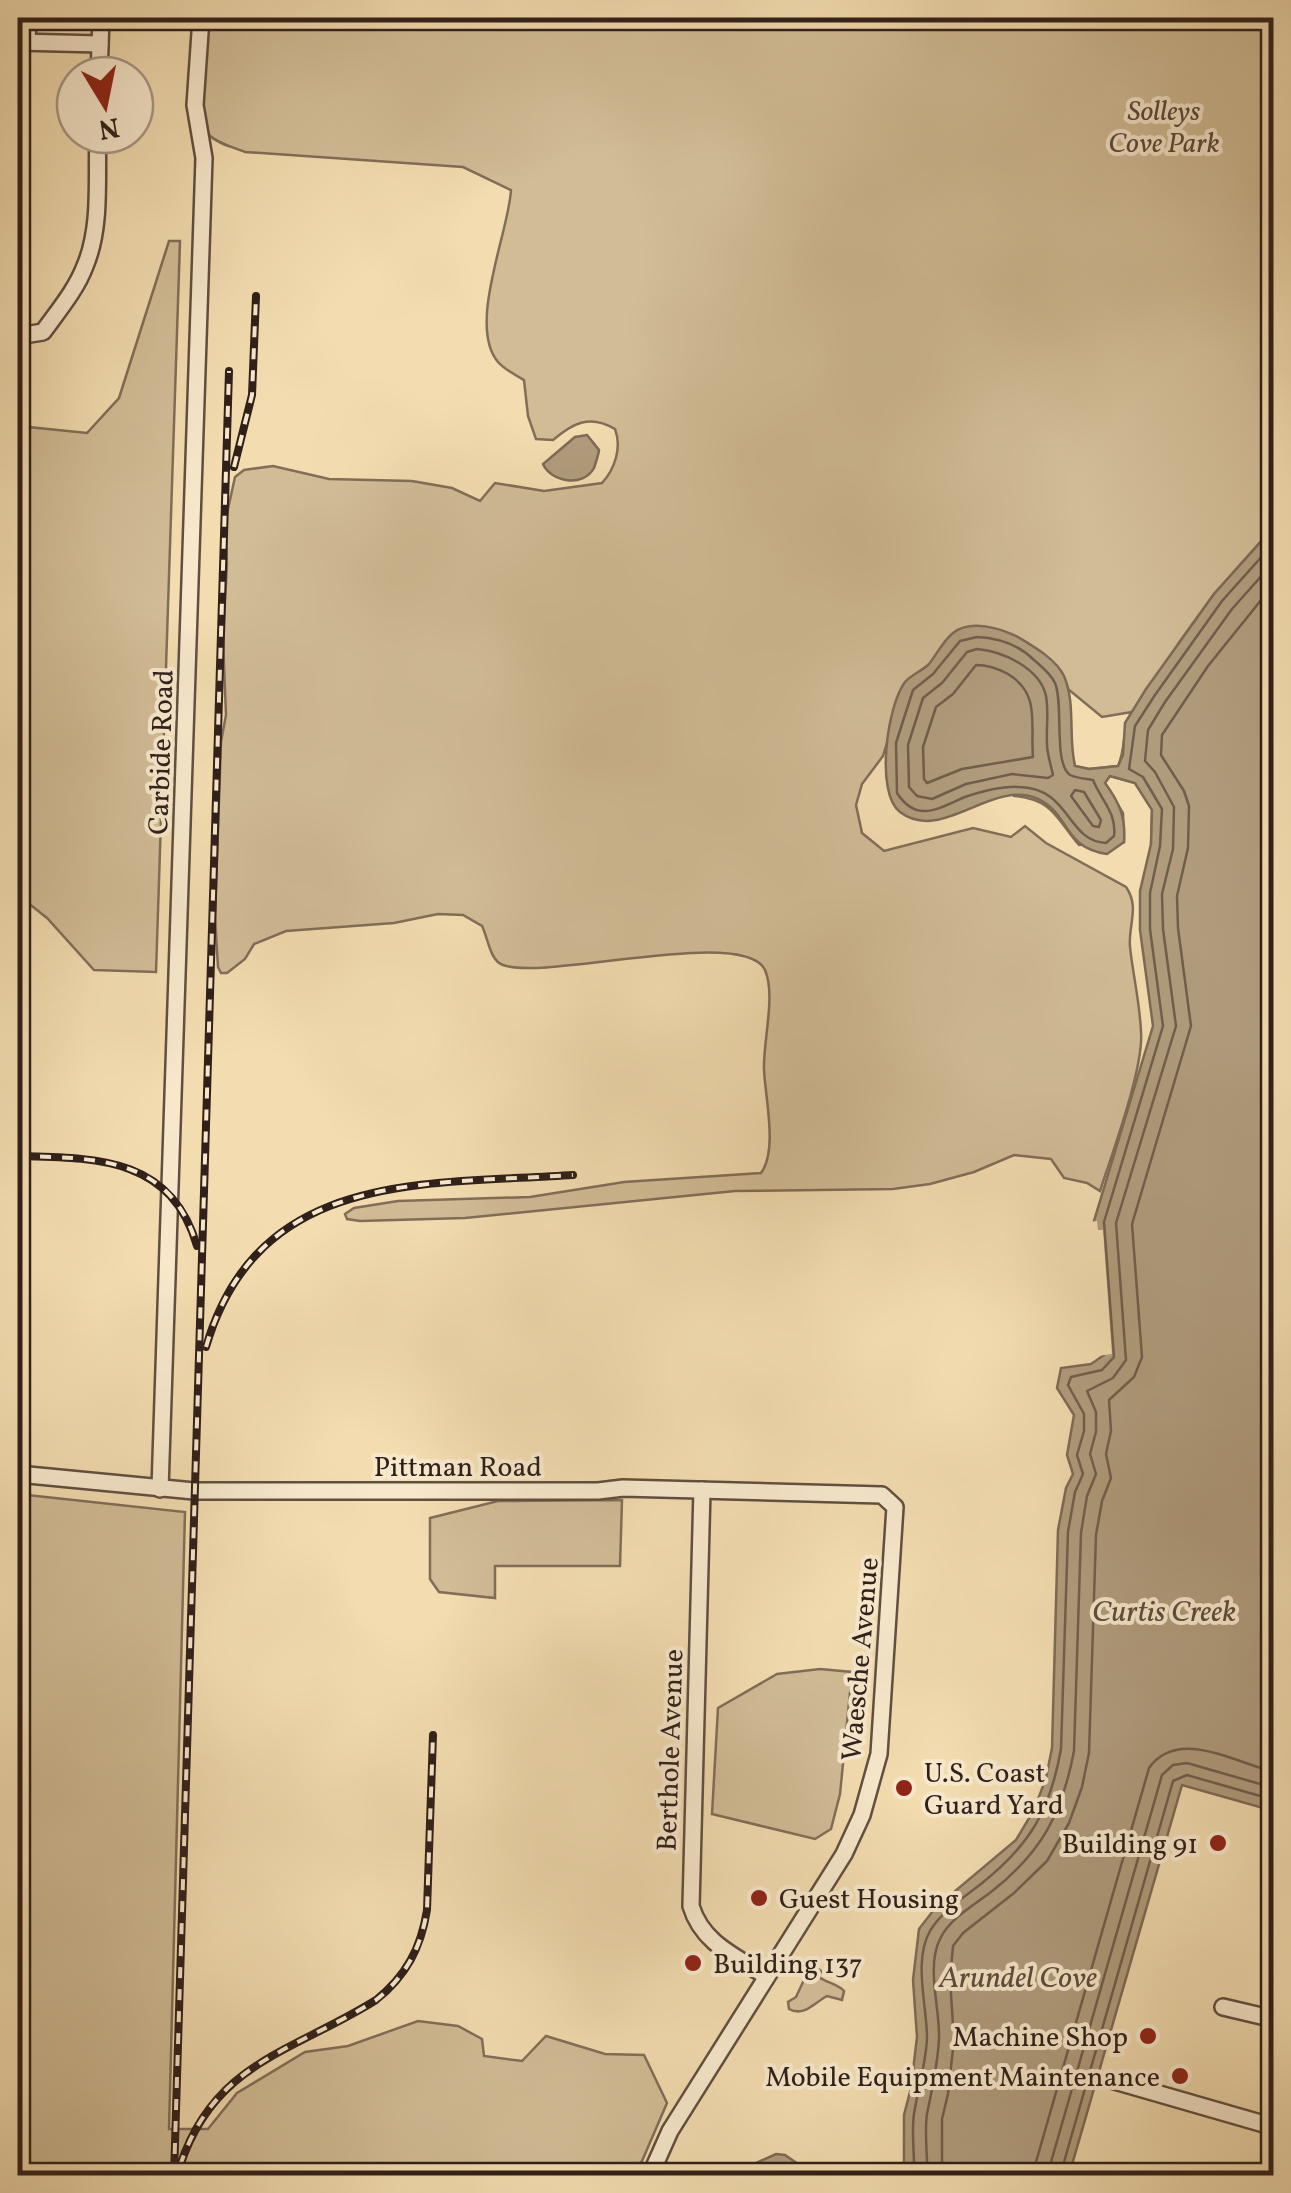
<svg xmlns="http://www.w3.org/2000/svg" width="1291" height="2193" viewBox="0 0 1291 2193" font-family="Vollkorn,serif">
<rect width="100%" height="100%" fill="#f2dcb0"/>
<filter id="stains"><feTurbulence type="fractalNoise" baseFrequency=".002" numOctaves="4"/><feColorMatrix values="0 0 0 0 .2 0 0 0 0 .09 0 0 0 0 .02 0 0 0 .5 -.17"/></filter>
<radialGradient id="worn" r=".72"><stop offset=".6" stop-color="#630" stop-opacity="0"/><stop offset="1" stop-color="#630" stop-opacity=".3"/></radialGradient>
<g fill="#d1bc96" stroke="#806e58" stroke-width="2.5">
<path d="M207 18H1273V528L1214 594 1178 644 1151 844 1152 809 1135 783 1110 776 1104 782 1123 813 1124 842 1079 845C1056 818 1053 800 1015 796L1069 743 1075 766 1089 769 1118 766C1126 748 1122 729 1132 712L1102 717 1068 689 1062 673 927 667 905 683 883 756 862 784 856 805 862 833 884 851 973 828 1011 837 1025 826 1046 843 1126 887C1140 907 1128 925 1130 947 1133 975 1140 1004 1141 1032 1144 1067 1112 1154 1100 1191L1087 1183 1064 1178 1051 1159 1014 1155 974 1172 930 1184 893 1189 735 1191 465 1218 360 1221 347 1219 345 1214 354 1208 398 1201 530 1197 624 1182 761 1173C778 1150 765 1097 764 1069 763 1041 776 995 765 970 744 926 548 981 503 965 490 961 488 938 482 926L463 915 438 914 394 923 286 931 254 944 245 959 227 973H221L218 967 215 917 221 742 226 715 223 639 227 564 225 523 235 477 244 470 273 466 329 479 412 481 452 488 480 501 495 483 544 491 602 483C615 469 622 447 615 429 590 414 573 423 553 440L536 439 528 416 524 380C515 375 504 369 498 362 467 325 509 232 511 190L463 167 245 152C233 147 218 144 209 135 193 118 205 42 207 18Z"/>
<polygon points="169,241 180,241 156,972 94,970 47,918 18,895 18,426 87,433 119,398"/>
<polygon points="18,1494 185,1512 169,2129 208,2129 237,2093 305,2052 348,2046 418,2021 458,2026 482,2039 484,2056 522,2061 546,2036 605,2054 644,2055 667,2103 642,2161 630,2175 18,2175"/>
<polygon points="622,1500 620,1566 495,1566 495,1598 439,1592 430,1579 430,1518 498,1501"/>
<polygon points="820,1669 852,1672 840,1794 831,1829 815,1839 712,1814 718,1708 777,1674"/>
<path d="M810 1967 817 1968 821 1971 819 1977C827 1983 838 1984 844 1991L842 2000 827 1996C814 2003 804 2017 789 2009L788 2002 796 1997Z"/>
</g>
<g fill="#b09c7d" stroke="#7d6a55" stroke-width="2.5">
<path d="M587 435 599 450C599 452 595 465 594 468 583 488 551 482 543 464L575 437Z"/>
<path d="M1273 528V1799L1270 1810 1182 1785 1069 2175H904V2115L911 2088 917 2037 913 1980 919 1929 936 1907 1016 1840 1034 1810 1046 1778 1052 1748 1058 1530 1066 1488 1073 1474 1067 1455 1074 1415 1057 1388 1061 1368 1091 1364 1104 1355 1094 1221 1153 1026 1140 930V891L1151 844 1152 810 1135 783 1110 776 1105 783C1119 802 1126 817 1124 842L1107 854C1063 848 1070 814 1038 799 992 778 942 844 900 812 875 793 887 706 905 682 911 675 922 671 929 664 937 654 943 641 953 633 970 619 1000 628 1018 637 1033 646 1056 659 1064 676 1076 704 1068 737 1075 766L1089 769 1118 766 1123 755 1125 723 1146 689 1214 594Z"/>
<polygon points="776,2154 785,2155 814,2175 730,2175"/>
</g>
<polygon fill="#f2dcb0" points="1097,1221 1098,1230 1103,1230 1112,1354 1097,1356 1089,1222"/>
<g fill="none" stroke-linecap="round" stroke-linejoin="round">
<g stroke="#705e4c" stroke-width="2.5">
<path d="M977 637C998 638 1019 645 1034 660 1042 667 1051 674 1055 683 1064 704 1053 763 1070 775 1076 778 1087 779 1093 780 1101 800 1117 813 1114 836L1106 843C1066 841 1071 788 1019 787 1003 786 980 792 965 797 939 808 917 824 897 793L896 743 913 690 933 674 960 641Z"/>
<path d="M977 649C1002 651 1040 668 1046 696 1049 713 1046 727 1047 744 1047 754 1051 765 1053 775L1048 778 1012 774 966 784 932 799 917 796 909 787 908 745 923 698 942 683 967 652Z"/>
<path d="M976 665C988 665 997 668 1008 674 1041 694 1030 724 1033 757L962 769 927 783 924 779 923 747 936 707 953 694Z"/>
<polygon points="1075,790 1084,792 1101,820 1099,827 1093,826 1071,796"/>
<path d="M914 2176C915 2155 911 2133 914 2114 918 2088 926 2064 927 2038 927 2005 913 1961 930 1931 942 1911 963 1898 981 1884 1030 1845 1050 1811 1061 1749L1068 1532 1075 1492 1083 1474 1077 1455 1084 1431V1414L1068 1385 1071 1377 1102 1370 1114 1357 1104 1222 1163 1026 1150 929V893L1160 846 1162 809 1143 777 1129 769 1135 726 1155 695 1222 601 1274 543"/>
<path d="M927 2176C928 2156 924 2133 927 2114 932 2089 938 2064 939 2038 940 2008 926 1967 940 1939 949 1919 974 1905 991 1892 1042 1852 1062 1814 1074 1751L1081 1533 1087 1496 1096 1474 1090 1454 1096 1432V1412L1087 1391 1113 1378 1126 1360 1116 1223 1176 1026 1163 929 1162 894 1173 849 1174 807 1155 772 1145 761 1148 730 1165 702 1232 609 1274 562"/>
<polyline points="942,2176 942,2119 948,2094 954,2040 950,1979 953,1946 963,1933 1014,1893 1047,1861 1069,1823 1082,1787 1089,1753 1096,1535 1102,1501 1111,1478 1106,1454 1111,1431 1109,1400 1134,1377 1142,1357 1132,1224 1191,1026 1178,928 1177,896 1188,848 1189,806 1184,791 1161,755 1162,735 1208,666 1274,584"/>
<path d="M1032 2176 1149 1768C1178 1727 1236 1763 1274 1772"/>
<polyline points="1047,2176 1162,1775 1173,1765 1187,1763 1274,1788"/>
<polyline points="1060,2176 1173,1781 1187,1775 1274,1800"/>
</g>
<g stroke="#604f40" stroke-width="20">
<g id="minor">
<polyline points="18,42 100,44"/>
<polyline points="27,42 28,18"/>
<polyline points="99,75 101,18"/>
<path d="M18 336 43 332C58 311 76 290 85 266 102 226 96 177 98 135"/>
<polyline points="18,1474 194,1491 598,1491 623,1488 882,1495 895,1507 879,1754 862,1815 844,1854 670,2131 650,2176"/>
<polyline points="160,1489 204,158 195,105 201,18"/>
<path d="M702 1490 691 1906C702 1943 735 1956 766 1976"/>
<polyline points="1223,2007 1274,2019"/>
<polyline points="1111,2080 1274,2127"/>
</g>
</g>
<use href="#minor" stroke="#f7e8cc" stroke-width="15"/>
<g stroke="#30201a" stroke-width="8">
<g id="rail">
<polyline points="234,467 252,395 256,296"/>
<path d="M18 1156C95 1158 171 1156 197 1246"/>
<path d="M206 1347C258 1169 425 1185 573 1175"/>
<path d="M180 2166C214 2062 293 2052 376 2000 406 1976 421 1948 427 1910L433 1735"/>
<polyline points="174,2176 229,371"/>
</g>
</g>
<use href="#rail" stroke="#f7e8cc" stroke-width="4" stroke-dasharray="11" stroke-linecap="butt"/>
</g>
<g fill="#8f2418" stroke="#f7e8cc" stroke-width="4">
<circle cx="904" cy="1788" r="10"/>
<circle cx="1218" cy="1843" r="10"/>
<circle cx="759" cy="1898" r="10"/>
<circle cx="693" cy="1963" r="10"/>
<circle cx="1148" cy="2036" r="10"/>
<circle cx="1180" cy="2076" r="10"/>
</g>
<g text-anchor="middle" stroke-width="8" stroke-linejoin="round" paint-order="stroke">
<g font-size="28" font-style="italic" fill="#584739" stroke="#f7e8cc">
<text x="1164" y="120">Solleys<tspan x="1164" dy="32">Cove Park</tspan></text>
</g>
<g font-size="28" fill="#30201a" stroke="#f7e8cc">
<text transform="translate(160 752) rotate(-88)" y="10">Carbide Road</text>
<text x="458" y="1476">Pittman Road</text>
<text transform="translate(859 1659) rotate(-85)" y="10">Waesche Avenue</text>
<text transform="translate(669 1750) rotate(-88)" y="10">Berthole Avenue</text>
</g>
<g font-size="28" fill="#30201a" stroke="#f7e8cc" text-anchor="start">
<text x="924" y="1782">U.S. Coast<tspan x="924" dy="32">Guard Yard</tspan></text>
<text x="1198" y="1853" text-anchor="end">Building 91</text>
<text x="779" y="1908">Guest Housing</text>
<text x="713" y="1973">Building 137</text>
<text x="1128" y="2046" text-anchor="end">Machine Shop</text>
<text x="1160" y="2086" text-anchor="end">Mobile Equipment Maintenance</text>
</g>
<g font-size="30" font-style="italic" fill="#5d4b3d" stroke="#f7e8cc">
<text x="1164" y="1621">Curtis Creek</text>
<text x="1018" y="1987">Arundel Cove</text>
</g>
</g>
<rect width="1291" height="2193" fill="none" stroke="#f2dcb0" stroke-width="60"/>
<rect x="20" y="20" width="1251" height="2153" fill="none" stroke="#30201a" stroke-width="5"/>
<rect x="30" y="30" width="1231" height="2133" fill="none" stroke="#30201a" stroke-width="2.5"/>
<g transform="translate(105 105) rotate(170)"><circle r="48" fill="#f7e8cc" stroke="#a79885" stroke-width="2.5"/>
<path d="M0-8L18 38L0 25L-18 38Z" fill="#8f2418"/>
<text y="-15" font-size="28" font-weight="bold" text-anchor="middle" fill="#30201a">N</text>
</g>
<rect width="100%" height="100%" filter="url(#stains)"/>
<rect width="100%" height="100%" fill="url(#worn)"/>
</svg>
